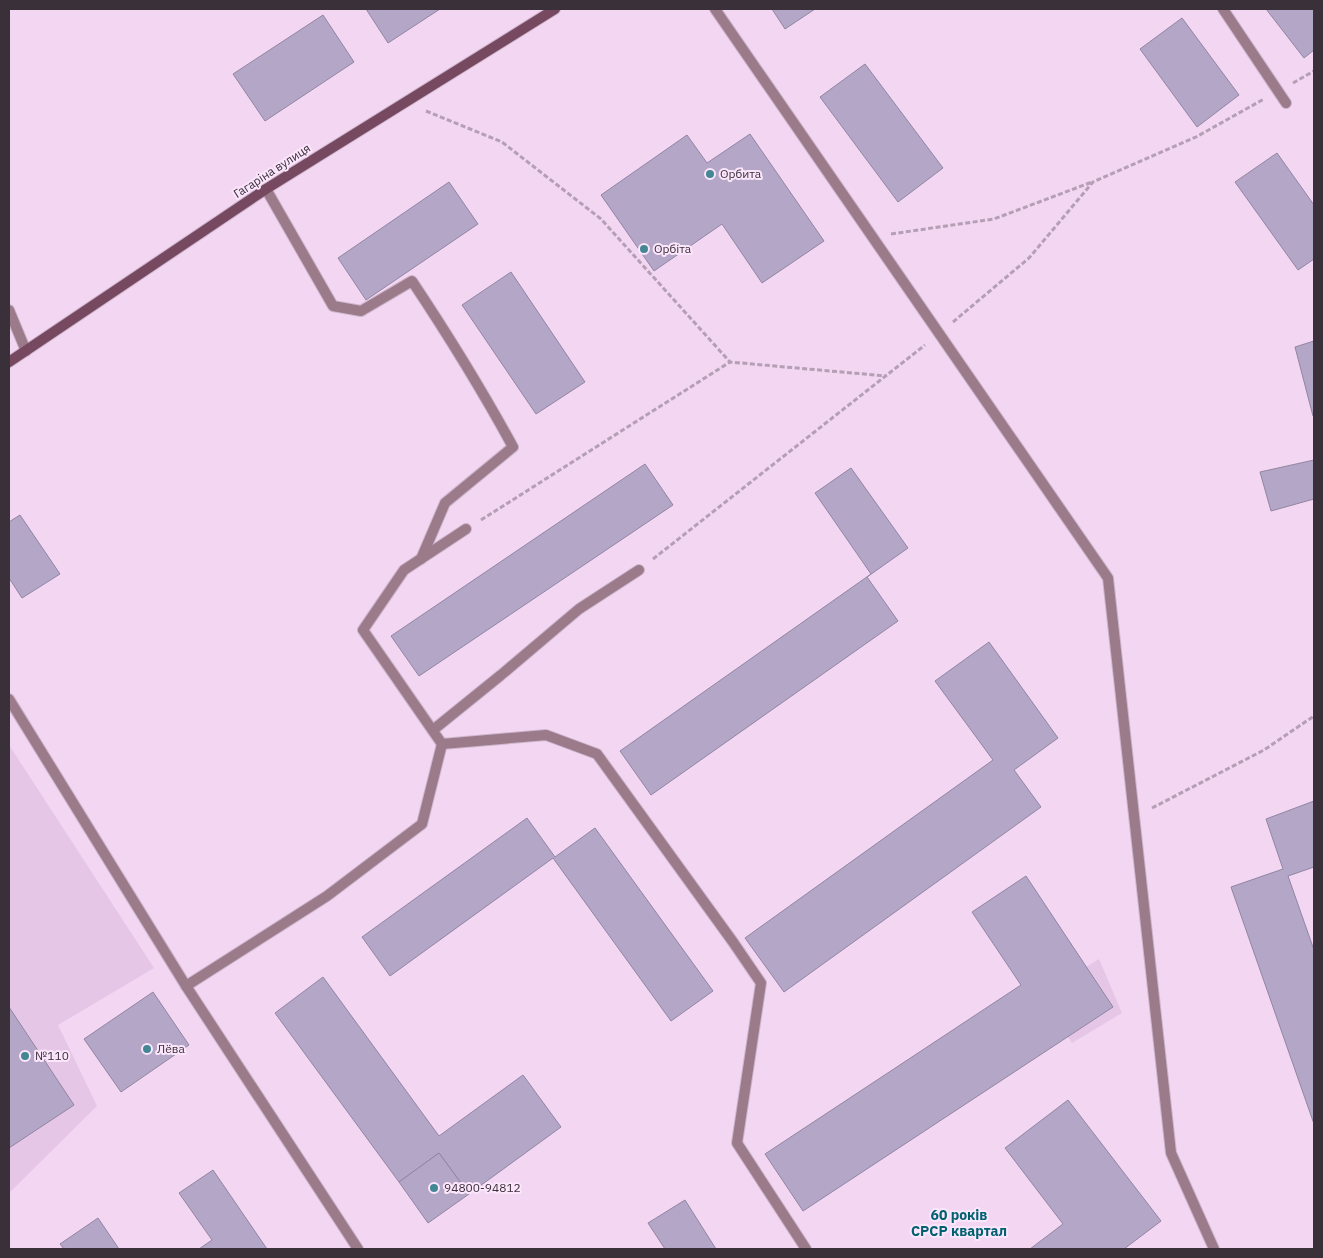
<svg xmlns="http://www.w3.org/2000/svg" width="1323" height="1258" viewBox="0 0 1323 1258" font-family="'IBM Plex Sans',sans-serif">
<rect width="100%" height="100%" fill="#f2d6f2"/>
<g fill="#e6c6e6">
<polygon points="9,745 154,968 58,1025 97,1106 9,1193"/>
<polygon points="1099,959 1122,1013 1072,1043 1058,1022 1073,975"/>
</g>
<g fill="#b3a6c6" stroke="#9285a4">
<polygon points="366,9 440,9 388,43"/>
<polygon points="772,9 815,9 785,29"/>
<polygon points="1266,9 1314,9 1314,50 1304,58"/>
<polygon points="323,15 354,62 265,121 233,74"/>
<polygon points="1182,18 1239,95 1197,127 1140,49"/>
<polygon points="865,64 943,168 898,202 820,97"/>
<polygon points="750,134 824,241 762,283 722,224 654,271 601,195 687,135 707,163"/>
<polygon points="1277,153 1314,205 1314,259 1298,270 1235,182"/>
<polygon points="449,182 478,224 366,300 338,258"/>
<polygon points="511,272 585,382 536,414 462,305"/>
<polygon points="1314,341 1314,415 1313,416 1295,347"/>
<polygon points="1314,460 1314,499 1271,511 1260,472"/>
<polygon points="645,464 673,505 419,676 391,636"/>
<polygon points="851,468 908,548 867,577 898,621 651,795 620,751 871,574 815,493"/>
<polygon points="20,515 60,574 22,598 9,578 9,522"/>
<polygon points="989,642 1058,738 1014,770 1041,807 784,992 745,938 993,760 935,681"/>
<polygon points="1314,801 1314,867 1288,876 1314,950 1314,1124 1231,887 1283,869 1266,819"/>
<polygon points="527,818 555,857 595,828 713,991 671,1021 553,858 390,976 362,937"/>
<polygon points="1026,876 1113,1007 803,1211 765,1154 1021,985 972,912"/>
<polygon points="323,977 439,1136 523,1075 561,1127 469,1194 439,1153 399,1182 275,1013"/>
<polygon points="153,992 189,1045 121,1092 84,1039"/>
<polygon points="9,1007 74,1105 9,1148"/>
<polygon points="1068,1100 1161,1221 1124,1249 1030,1249 1063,1224 1005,1148"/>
<polygon points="439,1153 469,1194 428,1223 399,1182"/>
<polygon points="213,1170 267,1249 199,1249 212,1240 179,1193"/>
<polygon points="685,1200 716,1249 665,1249 648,1223"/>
<polygon points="98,1218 119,1249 64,1249 60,1244"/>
</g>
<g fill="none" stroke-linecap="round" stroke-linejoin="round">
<g stroke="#cdb5cd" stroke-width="12">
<g id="street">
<polyline points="715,9 1108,578 1171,1153 1214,1249"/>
<polyline points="1223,9 1286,103"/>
<path d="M266 189 333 306 361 311 412 281C448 335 482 390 513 447L445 503 421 559"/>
<polyline points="9,310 26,351"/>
<polyline points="9,699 186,986 358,1249"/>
<polyline points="433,730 501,675 579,609 639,570"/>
<polyline points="442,744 546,735 597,754 733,942 761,983 737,1143 806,1249"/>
<polyline points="186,986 327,896 422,824 442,744 363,630 404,570 466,529"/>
</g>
</g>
<g stroke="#cdb5cd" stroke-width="12">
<polyline id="secondary" points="9,362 266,189 555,9"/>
</g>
<g stroke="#b59fb5" stroke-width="3" stroke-dasharray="5 2.5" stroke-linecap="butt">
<polyline points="1293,83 1314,71"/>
<polyline points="426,111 502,142 601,219 730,362 886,376"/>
<polyline points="891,234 994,219 1092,182"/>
<polyline points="953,322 1029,258 1093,182 1196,137 1264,99"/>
<polyline points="481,520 730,362"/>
<polyline points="653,559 925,345"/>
<polyline points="1152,808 1264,750 1314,716"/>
</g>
<use href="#street" stroke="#9b7a89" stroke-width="10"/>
<use href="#secondary" stroke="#774960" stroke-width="10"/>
</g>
<g fill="#438795" stroke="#fce6fc" stroke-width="2">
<circle cx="710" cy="174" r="5"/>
<circle cx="644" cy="249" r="5"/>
<circle cx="147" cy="1049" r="5"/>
<circle cx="25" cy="1056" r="5"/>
<circle cx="434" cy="1188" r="5"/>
</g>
<g text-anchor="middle" stroke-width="4" stroke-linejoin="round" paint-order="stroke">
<g font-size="12" fill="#3a303a" stroke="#fce6fc">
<text transform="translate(272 171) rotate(-33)" y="4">Гагаріна вулиця</text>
</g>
<g font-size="12" fill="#3a303a" stroke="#fce6fc" text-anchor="start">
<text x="720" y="178">Орбита</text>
<text x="654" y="253">Орбіта</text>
<text x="157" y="1053">Лёва</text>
<text x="35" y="1060">№110</text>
<text x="444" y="1192">94800-94812</text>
</g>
<g font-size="14" font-weight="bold" fill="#006271" stroke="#fce6fc">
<text x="959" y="1220">60 років<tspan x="959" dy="16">СРСР квартал</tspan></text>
</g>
</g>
<rect width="1323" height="1258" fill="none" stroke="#3a303a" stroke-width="20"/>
</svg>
